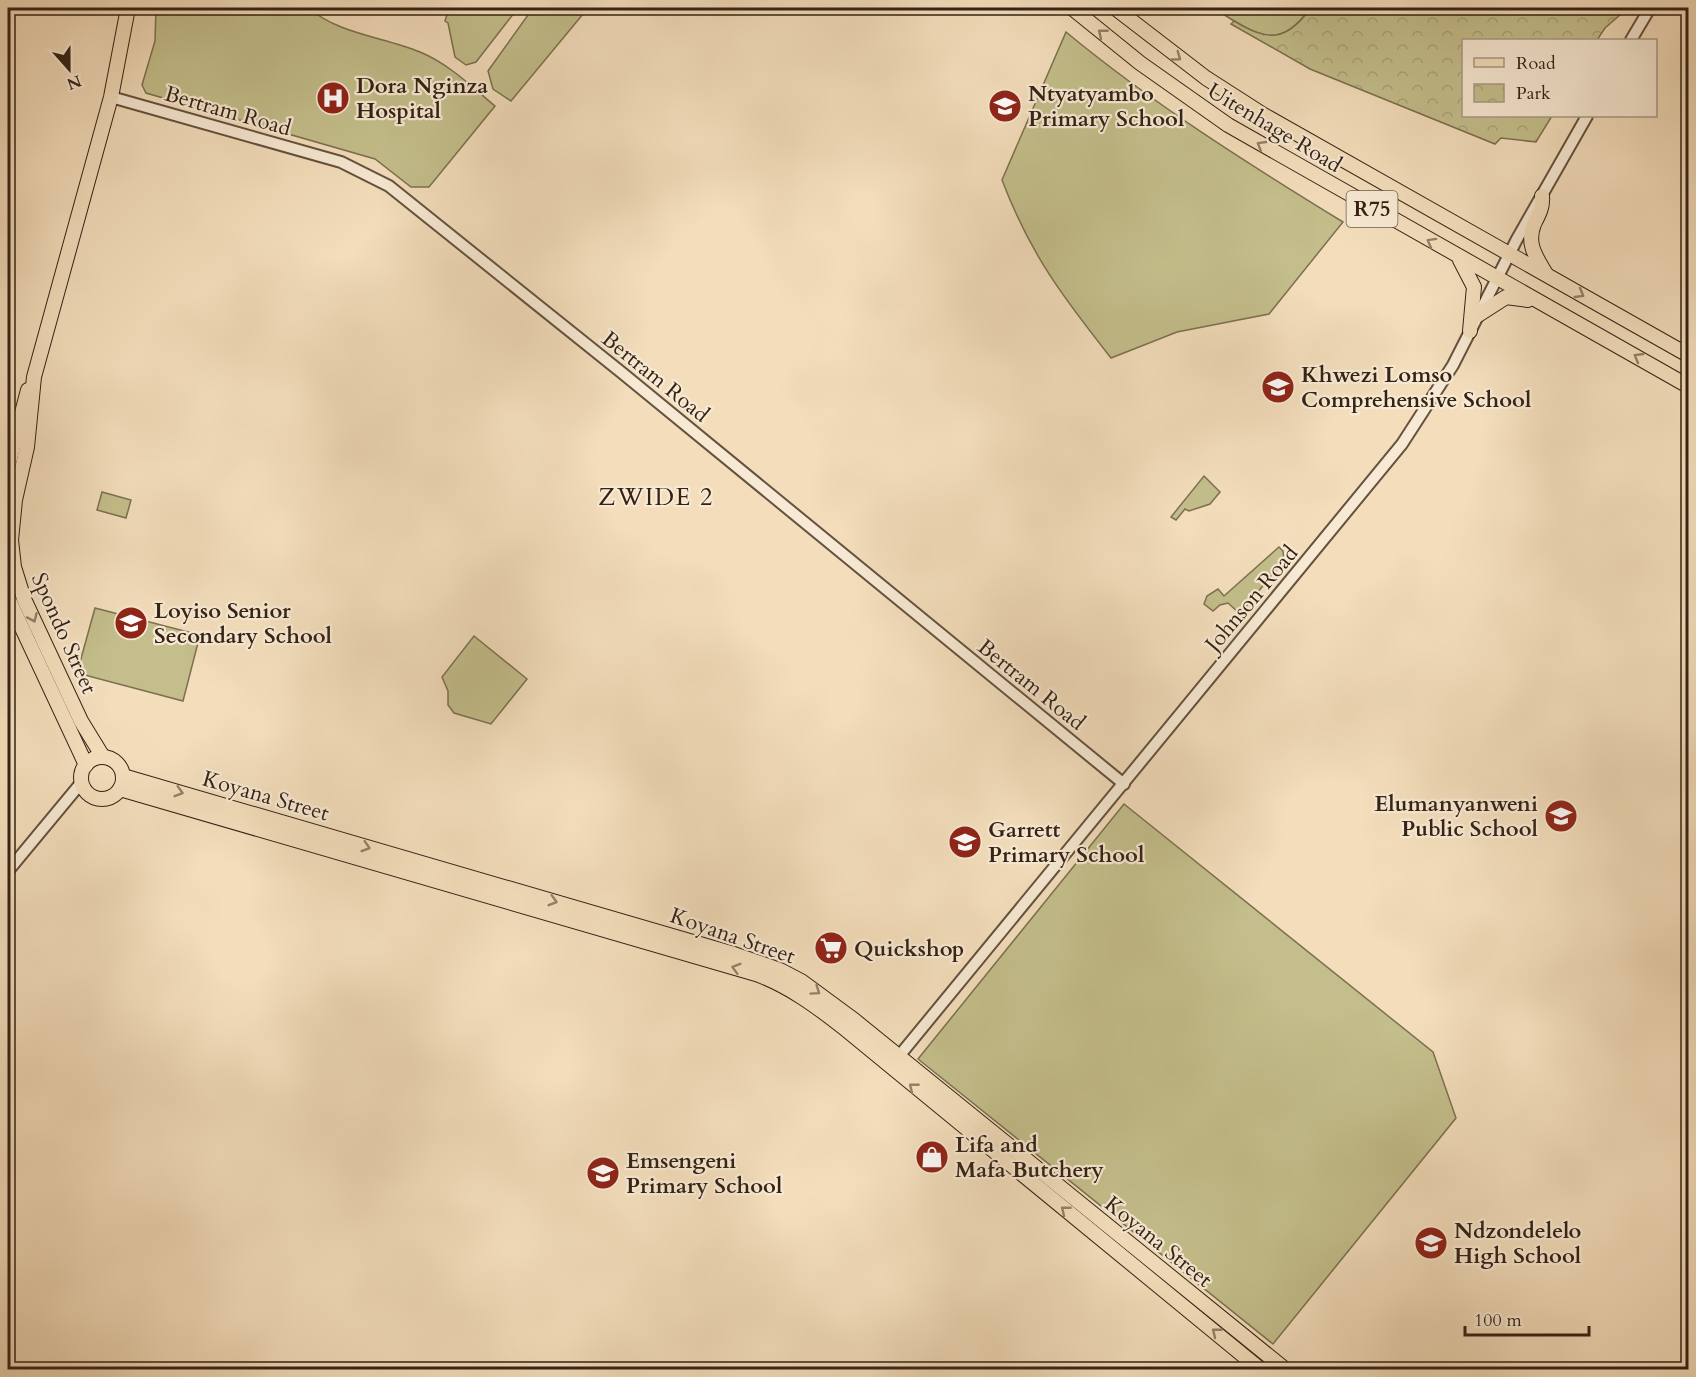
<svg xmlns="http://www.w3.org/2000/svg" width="1696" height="1377" viewBox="0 0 1696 1377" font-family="Cardo,serif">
<defs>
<pattern id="park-crowns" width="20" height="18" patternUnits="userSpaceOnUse" patternTransform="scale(1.5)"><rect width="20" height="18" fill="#c3be8b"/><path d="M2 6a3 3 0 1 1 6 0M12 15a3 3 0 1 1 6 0" fill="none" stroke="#a8a377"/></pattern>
</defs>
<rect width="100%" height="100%" fill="#f3ddbb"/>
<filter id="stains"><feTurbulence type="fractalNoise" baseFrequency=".00333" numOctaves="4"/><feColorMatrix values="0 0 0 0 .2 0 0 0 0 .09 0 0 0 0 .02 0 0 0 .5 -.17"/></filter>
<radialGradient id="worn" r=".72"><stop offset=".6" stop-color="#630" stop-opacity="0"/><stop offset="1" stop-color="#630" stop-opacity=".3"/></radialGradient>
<g fill="#c3be8b" stroke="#7c7050" stroke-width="1.5">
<path d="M156 8H309C338 34 384 37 420 52 449 64 471 86 495 106L429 187H411L375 159 146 93 142 85 155 41Z"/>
<polygon points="449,8 518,8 476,62 466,65 455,57 448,23 445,21"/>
<polygon points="533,8 588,8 511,101 493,89 488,71"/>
<path d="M1223 8H1310C1281 50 1259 37 1223 14L1226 10Z"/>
<path d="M1066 32C1153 104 1247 163 1343 222L1269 314 1177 332 1111 358C1063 297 1030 254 1002 180Z"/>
<polygon points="1204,476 1220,492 1210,504 1189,511 1185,509 1176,520 1171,517"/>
<polygon points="102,492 131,500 126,518 97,510"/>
<polygon points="1279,547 1283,551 1284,560 1240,614 1228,603 1220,605 1213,611 1204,604 1207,596 1218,589 1224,596"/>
<polygon points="95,608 200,635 183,701 77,673"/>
<polygon points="474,636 527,679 491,724 454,713 448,705 448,691 442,677"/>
<polygon points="1124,804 1433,1052 1456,1118 1273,1344 918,1059"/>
</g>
<path fill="url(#park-crowns)" stroke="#7c7050" stroke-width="1.5" d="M1311 8H1605L1621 14 1605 28 1597 40H1464V116H1552L1536 142 1501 138 1495 144 1310 69 1231 24 1234 21C1268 41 1285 43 1311 8Z"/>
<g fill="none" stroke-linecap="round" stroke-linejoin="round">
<g stroke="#64513e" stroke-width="14">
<g id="minor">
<polyline points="1631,40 1650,8"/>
<polyline points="111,97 341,162 389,186 621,372 1124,784"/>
<polyline points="8,871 81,783"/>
<polyline points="895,1061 1402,444 1453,365 1517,239 1587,116"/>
</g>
</g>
<g stroke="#342215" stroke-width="16">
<g id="major">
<polyline points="1072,8 1140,63 1228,125 1688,386"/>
<polyline points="1115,8 1206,78 1262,114 1688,355"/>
<path d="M1542 196C1543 207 1539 214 1534 224 1526 244 1536 257 1546 274"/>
<polyline points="1460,260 1474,287 1470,331"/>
<polyline points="1478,315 1506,297 1528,300"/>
<polyline points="8,466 28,390"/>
<polyline points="8,598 86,765"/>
<polyline points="103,757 81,721 24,599 14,567 11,540 15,500 27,447 34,377 111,97 128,8"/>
<circle cx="102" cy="778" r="21"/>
<polyline points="123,776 734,954 780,970 801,981 854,1020 1286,1370"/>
<path d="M120 789 756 974C789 986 816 1006 844 1028L1261 1370"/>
</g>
</g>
<use href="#minor" stroke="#f7e9d3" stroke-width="10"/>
<use href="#major" stroke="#f3ddbb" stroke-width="14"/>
</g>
<defs><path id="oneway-chevron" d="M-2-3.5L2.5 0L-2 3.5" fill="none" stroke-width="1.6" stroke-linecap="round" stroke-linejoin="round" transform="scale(1.5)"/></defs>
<g stroke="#948068">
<use href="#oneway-chevron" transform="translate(1102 33) rotate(-141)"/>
<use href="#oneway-chevron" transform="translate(1177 57) rotate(36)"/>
<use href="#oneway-chevron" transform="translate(1261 145) rotate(-149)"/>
<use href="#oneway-chevron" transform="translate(1431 242) rotate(-151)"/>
<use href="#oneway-chevron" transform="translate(1580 294) rotate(30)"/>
<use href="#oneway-chevron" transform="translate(1638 357) rotate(-150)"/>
<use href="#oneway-chevron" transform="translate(33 618) rotate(66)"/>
<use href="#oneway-chevron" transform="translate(179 792) rotate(16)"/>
<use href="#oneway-chevron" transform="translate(366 847) rotate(17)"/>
<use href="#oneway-chevron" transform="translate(553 901) rotate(16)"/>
<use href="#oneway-chevron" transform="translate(736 968) rotate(-164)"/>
<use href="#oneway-chevron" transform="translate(816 991) rotate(35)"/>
<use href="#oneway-chevron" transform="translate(913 1087) rotate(-141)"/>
<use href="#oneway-chevron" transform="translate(1065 1210) rotate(-141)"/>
<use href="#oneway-chevron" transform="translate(1216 1332) rotate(-141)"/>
</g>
<defs>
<g id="hospital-disc" transform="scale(1.725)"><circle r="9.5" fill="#8f2418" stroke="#f7e9d3"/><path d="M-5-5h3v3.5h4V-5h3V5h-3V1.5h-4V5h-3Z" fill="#fff"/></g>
<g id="school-disc" transform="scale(1.725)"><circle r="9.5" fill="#8f2418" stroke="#f7e9d3"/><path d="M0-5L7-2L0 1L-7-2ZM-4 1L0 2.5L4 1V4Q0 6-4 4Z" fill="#fff"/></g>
<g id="supermarket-disc" transform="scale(1.725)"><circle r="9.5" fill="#8f2418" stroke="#f7e9d3"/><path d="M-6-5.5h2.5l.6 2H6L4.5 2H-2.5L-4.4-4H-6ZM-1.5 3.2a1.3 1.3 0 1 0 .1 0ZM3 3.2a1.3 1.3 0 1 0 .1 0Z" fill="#fff"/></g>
<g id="shop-disc" transform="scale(1.725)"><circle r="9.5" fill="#8f2418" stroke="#f7e9d3"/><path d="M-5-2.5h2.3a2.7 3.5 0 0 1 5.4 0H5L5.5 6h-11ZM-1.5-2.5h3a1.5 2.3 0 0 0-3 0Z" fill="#fff"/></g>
</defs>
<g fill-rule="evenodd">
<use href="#hospital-disc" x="333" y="98"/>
<use href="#school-disc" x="1005" y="106"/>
<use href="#school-disc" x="1278" y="387"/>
<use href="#school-disc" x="131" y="623"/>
<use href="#school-disc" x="1561" y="816"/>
<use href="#school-disc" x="965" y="842"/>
<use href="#supermarket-disc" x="831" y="948"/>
<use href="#shop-disc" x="932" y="1157"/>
<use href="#school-disc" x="603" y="1173"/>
<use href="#school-disc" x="1431" y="1243"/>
</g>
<g text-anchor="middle" stroke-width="4.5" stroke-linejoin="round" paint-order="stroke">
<rect fill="#f7e9d3" stroke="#6e5e4e" stroke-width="1.5" x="1346.5" y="191" width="51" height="36" rx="4.5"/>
<g font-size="21" font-weight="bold" fill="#342215">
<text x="1372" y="216">R75</text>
</g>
<g font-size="22" font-weight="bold" fill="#342215" stroke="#f7e9d3" text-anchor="start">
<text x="356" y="93">Dora Nginza<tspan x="356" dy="25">Hospital</tspan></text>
<text x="1028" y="101">Ntyatyambo<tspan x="1028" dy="25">Primary School</tspan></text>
<text x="1301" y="382">Khwezi Lomso<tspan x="1301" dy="25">Comprehensive School</tspan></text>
<text x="154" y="618">Loyiso Senior<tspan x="154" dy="25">Secondary School</tspan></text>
<text x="1538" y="811" text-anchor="end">Elumanyanweni<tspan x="1538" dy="25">Public School</tspan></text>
<text x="988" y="837">Garrett<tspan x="988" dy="25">Primary School</tspan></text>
<text x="854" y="956">Quickshop</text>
<text x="955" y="1152">Lifa and<tspan x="955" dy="25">Mafa Butchery</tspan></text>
<text x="626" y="1168">Emsengeni<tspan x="626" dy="25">Primary School</tspan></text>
<text x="1454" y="1238">Ndzondelelo<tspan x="1454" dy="25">High School</tspan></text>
</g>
<g font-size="22" fill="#342215" stroke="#f7e9d3">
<text transform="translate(228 110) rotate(16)" y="8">Bertram Road</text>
<text transform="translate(1275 127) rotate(31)" y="8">Uitenhage Road</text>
<text transform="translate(656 376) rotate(39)" y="8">Bertram Road</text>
<text transform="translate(1251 598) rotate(-50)" y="8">Johnson Road</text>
<text transform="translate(65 633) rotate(66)" y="8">Spondo Street</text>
<text transform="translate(1032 684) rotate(39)" y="8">Bertram Road</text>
<text transform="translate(266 795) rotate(16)" y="8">Koyana Street</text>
<text transform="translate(733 935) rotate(19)" y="8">Koyana Street</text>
<text transform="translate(1159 1241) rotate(39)" y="8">Koyana Street</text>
</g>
<g font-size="24" letter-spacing="1.5" fill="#342215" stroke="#f7e9d3">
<text x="656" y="505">ZWIDE 2</text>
</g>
</g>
<rect width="1696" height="1377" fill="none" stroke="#f3ddbb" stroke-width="30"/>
<rect x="9" y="9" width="1678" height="1359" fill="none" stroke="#342215" stroke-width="3"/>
<rect x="15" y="15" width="1666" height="1347" fill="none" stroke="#342215" stroke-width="1.5"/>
<rect x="1462" y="39" width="195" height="78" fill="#f7e9d3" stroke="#a99987" stroke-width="1.5"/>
<rect x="1474" y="58" width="30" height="9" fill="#f3ddbb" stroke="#a99987" stroke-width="1.5"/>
<text x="1516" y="69" font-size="18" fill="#342215">Road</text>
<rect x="1474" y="84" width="30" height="18" fill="url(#park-crowns)" stroke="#a99987" stroke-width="1.5"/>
<text x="1516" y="99" font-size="18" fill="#342215">Park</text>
<g transform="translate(69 69) rotate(159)" stroke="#f7e9d3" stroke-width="4.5" paint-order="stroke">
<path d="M0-4.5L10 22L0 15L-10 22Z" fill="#342215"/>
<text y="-9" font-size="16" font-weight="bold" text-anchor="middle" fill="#342215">N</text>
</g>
<path d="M1465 1326v9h124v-9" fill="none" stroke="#342215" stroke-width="3"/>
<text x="1474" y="1326" font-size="18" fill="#342215" stroke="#f7e9d3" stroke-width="4.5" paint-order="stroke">100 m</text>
<rect width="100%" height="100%" filter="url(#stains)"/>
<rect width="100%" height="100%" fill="url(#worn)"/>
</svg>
